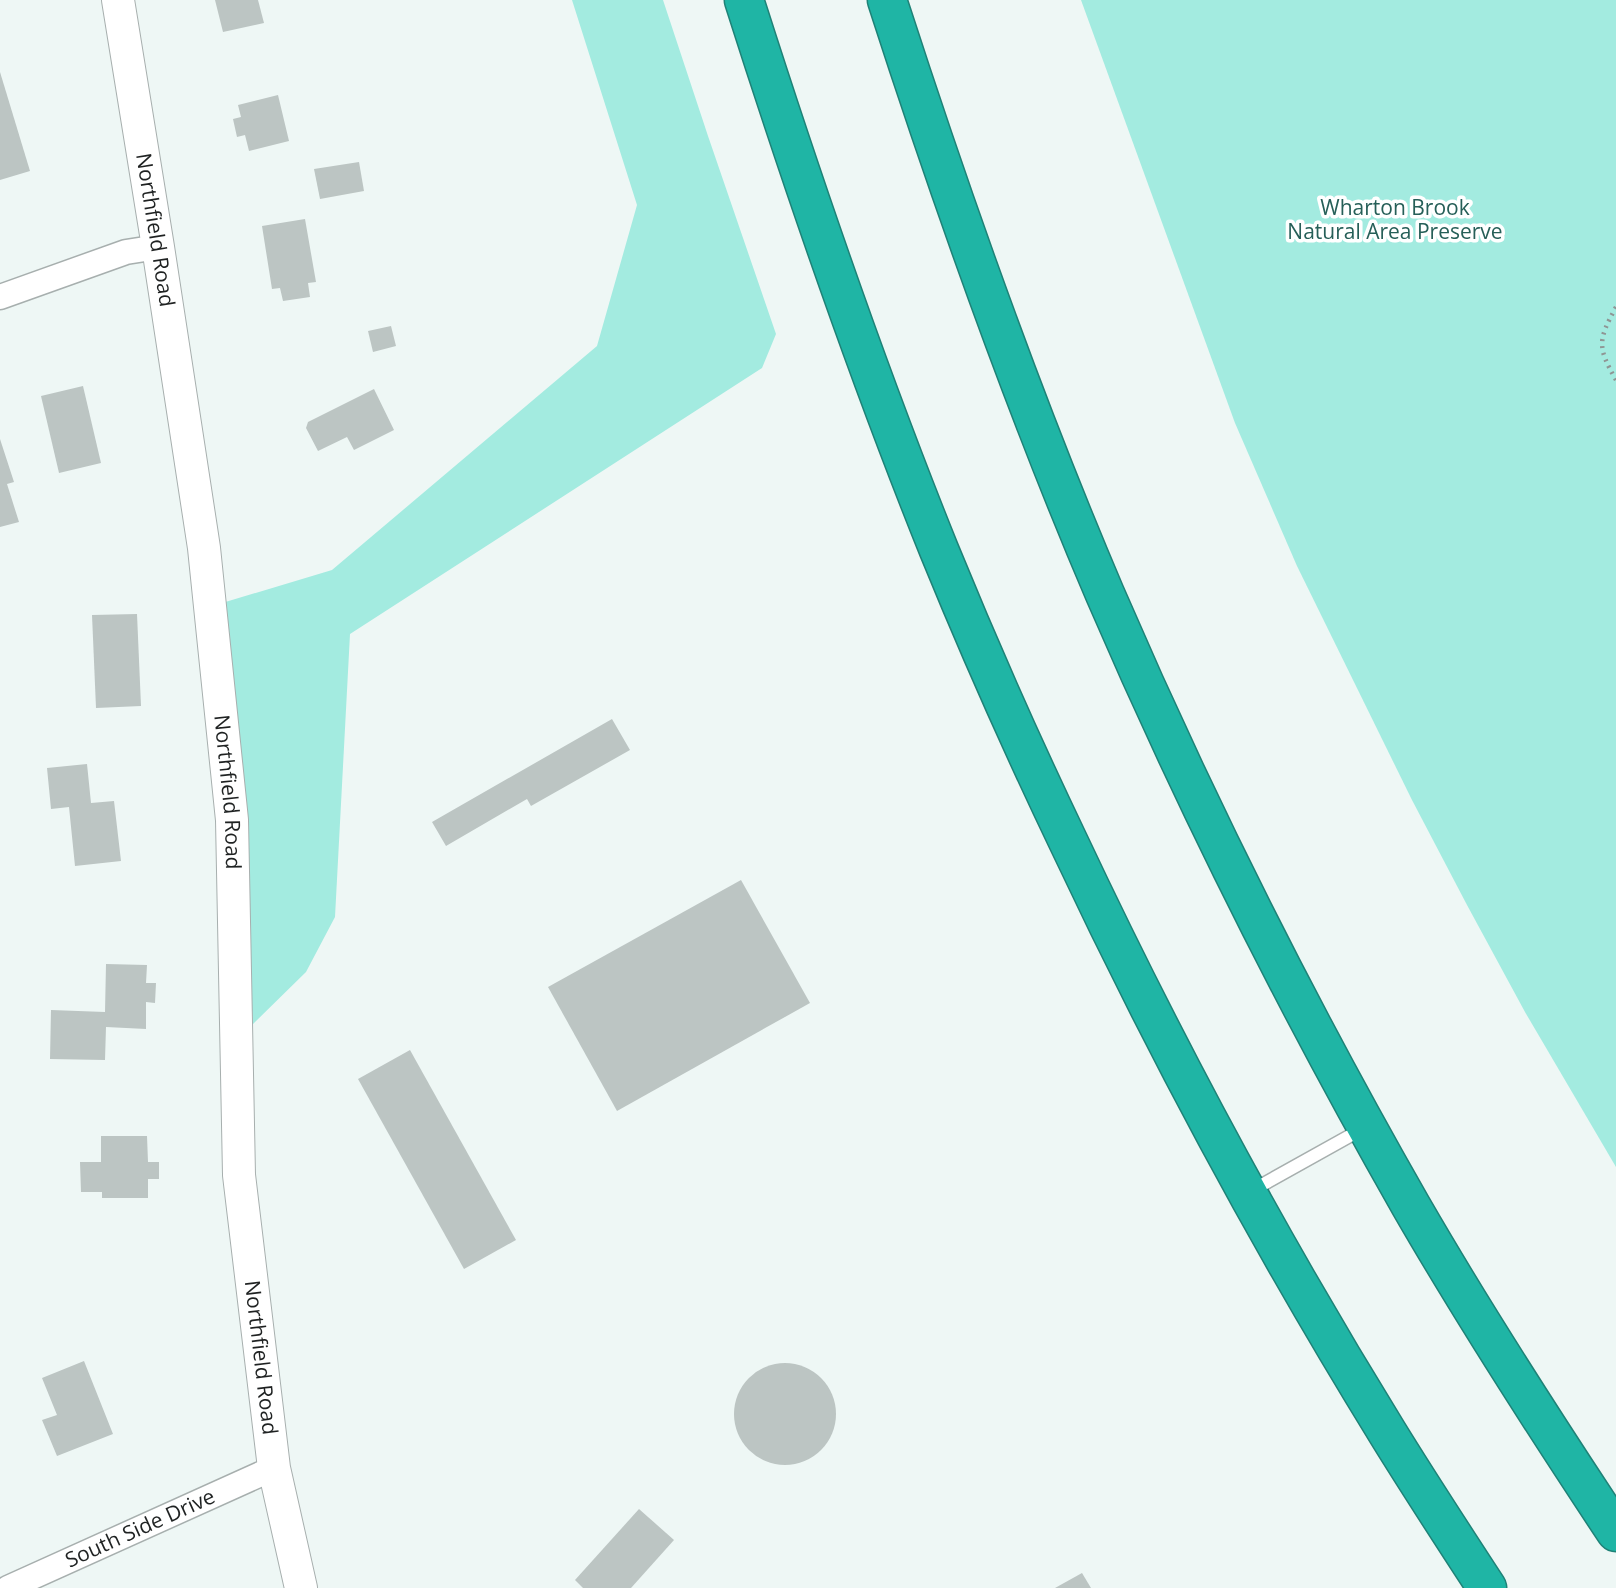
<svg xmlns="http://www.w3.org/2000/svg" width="1616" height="1588" viewBox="0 0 1616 1588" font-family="'Open Sans',sans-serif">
<rect width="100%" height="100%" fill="#eef7f5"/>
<g fill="#a3ebe0">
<polygon points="572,0 663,0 708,136 776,334 762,368 350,634 335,917 306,972 253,1024 222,603 332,570 597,346 637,205"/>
<polygon points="1081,0 1616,0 1616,1167 1525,1012 1467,905 1412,800 1297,566 1235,423"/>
</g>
<g fill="#bcc5c3">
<polygon points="215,0 258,0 264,23 223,32"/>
<polygon points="0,72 30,171 0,180"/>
<polygon points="278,95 289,141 249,151 245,135 237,137 233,119 241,117 238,105"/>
<polygon points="359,162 364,191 320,199 314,169"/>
<polygon points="305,219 316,282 308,283 310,297 283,301 280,288 272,289 262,226"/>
<polygon points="391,326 396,346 373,352 368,331"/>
<polygon points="83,386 101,463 59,473 41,396"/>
<polygon points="374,389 394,430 354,450 347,437 318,451 306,428 308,422"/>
<polygon points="0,439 14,482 7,484 19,522 0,527"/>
<polygon points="137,614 141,706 96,708 92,615"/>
<polygon points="612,719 630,750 531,806 527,799 446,846 432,822"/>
<polygon points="87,764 91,803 114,801 121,861 75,866 69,807 51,809 47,768"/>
<polygon points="741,880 810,1003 617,1111 548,987"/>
<polygon points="106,964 147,965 146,983 156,983 155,1003 146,1002 146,1029 106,1027 105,1060 50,1059 51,1010 105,1012"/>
<polygon points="410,1050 516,1240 464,1269 358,1079"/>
<polygon points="101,1136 147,1136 148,1162 159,1162 159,1179 148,1179 148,1198 102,1198 102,1192 81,1192 80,1162 101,1162"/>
<polygon points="84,1361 113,1434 57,1456 42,1420 57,1415 42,1378"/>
<circle cx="785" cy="1414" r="51"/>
<polygon points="639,1509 674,1540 631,1588 583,1588 575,1580"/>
<polygon points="1082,1573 1091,1588 1055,1588"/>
</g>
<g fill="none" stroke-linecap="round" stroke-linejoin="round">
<g stroke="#a7afae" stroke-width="15">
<polyline id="service" points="1251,1191 1364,1128"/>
</g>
<g stroke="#a7afae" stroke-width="27">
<g id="minor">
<polyline points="0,297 126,252 158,247"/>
<path id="s1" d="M8 1588 274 1468"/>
</g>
</g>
<g stroke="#a7afae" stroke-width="34">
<g id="tertiary">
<path id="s2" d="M118 0 158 247 204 548 232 820 239 1175 274 1468 301 1588"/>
</g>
</g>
<g stroke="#1f8277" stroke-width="41">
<g id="motorway">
<path d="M744 0C803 185 866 369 939 550 979 648 1022 745 1068 841 1163 1043 1269 1241 1387 1432 1419 1484 1453 1536 1487 1588"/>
<path d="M887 0C952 201 1022 400 1105 594 1195 803 1298 1008 1411 1206 1475 1317 1545 1425 1616 1532"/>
</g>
</g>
<path stroke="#8f9594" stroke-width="4.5" stroke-dasharray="2 5" stroke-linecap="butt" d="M1616 307C1598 340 1597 347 1616 380"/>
<use href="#service" stroke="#fff" stroke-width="12"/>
<use href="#minor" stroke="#fff" stroke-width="24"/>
<use href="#tertiary" stroke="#fff" stroke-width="32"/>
<use href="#motorway" stroke="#1fb5a5" stroke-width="38"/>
</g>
<g text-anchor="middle" stroke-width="7" stroke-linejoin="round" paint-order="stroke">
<g font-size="21" fill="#265f58" stroke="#fff">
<text x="1395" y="215">Wharton Brook<tspan x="1395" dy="24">Natural Area Preserve</tspan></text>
</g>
<g font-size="21" fill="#1f2222" stroke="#fff">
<text dy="7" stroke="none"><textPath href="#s2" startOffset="233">Northfield Road</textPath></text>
<text dy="7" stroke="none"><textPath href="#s2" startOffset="800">Northfield Road</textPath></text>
<text dy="7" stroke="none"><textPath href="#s2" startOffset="1367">Northfield Road</textPath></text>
<text dy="7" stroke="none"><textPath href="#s1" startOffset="145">South Side Drive</textPath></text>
</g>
</g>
</svg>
